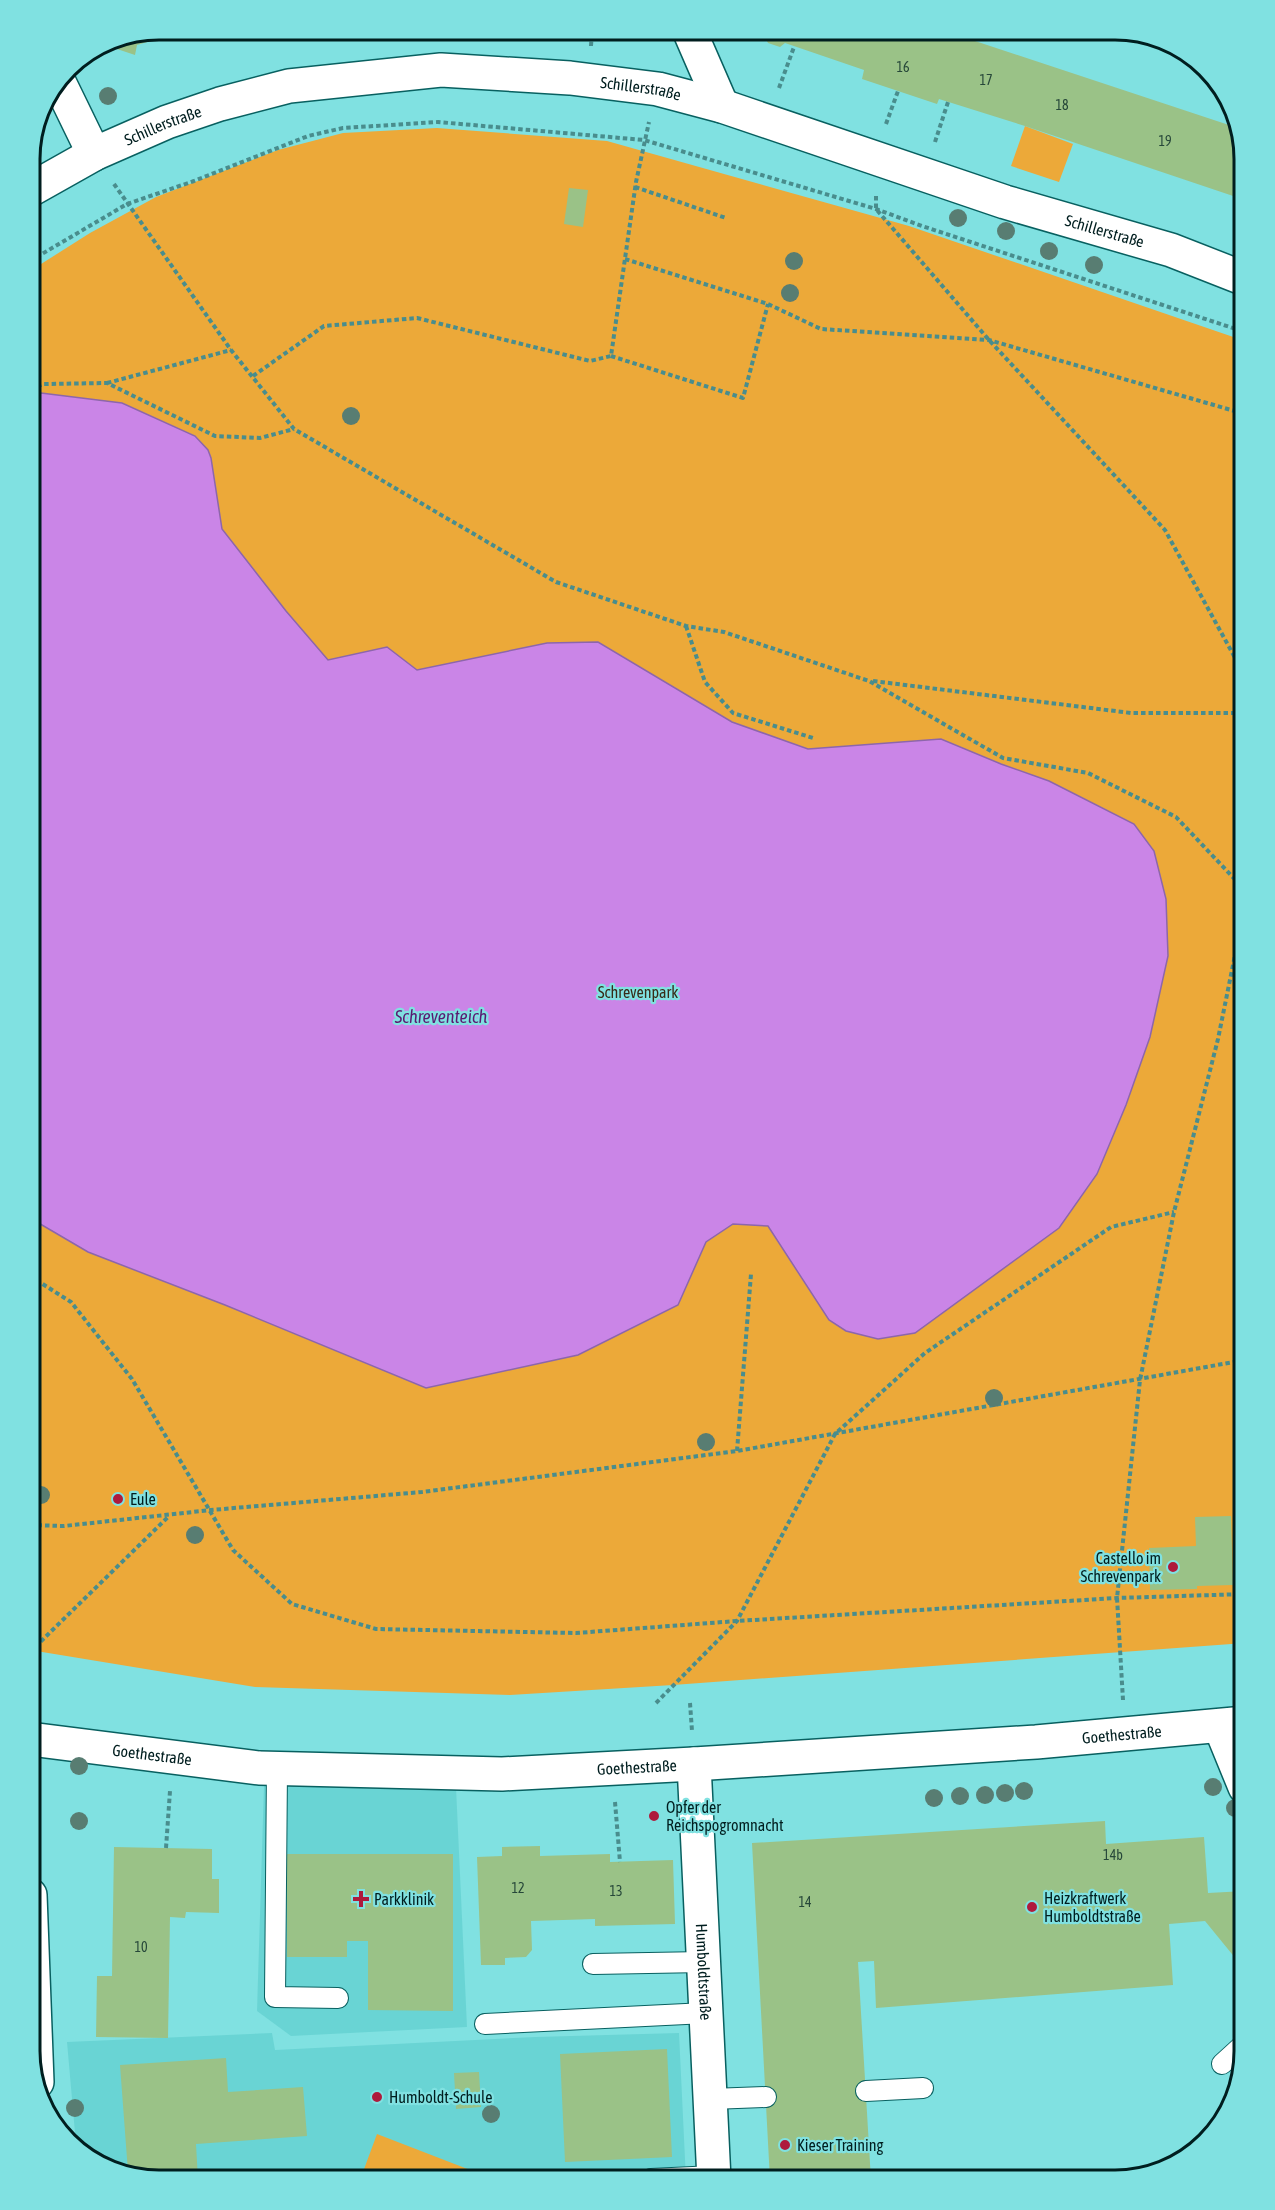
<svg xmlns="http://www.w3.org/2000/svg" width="1275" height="2210" viewBox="0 0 1275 2210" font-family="'Asap Condensed',sans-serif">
<rect width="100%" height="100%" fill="#80e1e1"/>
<g fill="#69d4d4">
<polygon points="264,1785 456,1787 467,2027 291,2036 257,2011"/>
<polygon points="272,2033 275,2050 535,2037 679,2033 686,2180 152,2180 87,2158 76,2144 67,2042"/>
</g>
<g fill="#eca939">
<polygon points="1025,126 1073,144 1059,182 1011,166"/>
<polygon points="437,128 607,141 909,226 1245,341 1245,1643 673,1685 510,1695 255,1687 30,1650 30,271 90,233 156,197 278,150 343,133"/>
<polygon points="377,2134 496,2180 360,2180"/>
</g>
<polygon fill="#ca85e7" stroke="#8d66ab" stroke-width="1.5" points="41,393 122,403 195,436 208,450 211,458 222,529 286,611 328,660 387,647 417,670 547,643 598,642 732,722 808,749 941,739 1001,764 1049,781 1134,824 1154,851 1166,899 1168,956 1150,1037 1126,1105 1097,1174 1059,1228 915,1333 878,1339 846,1331 829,1320 768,1226 733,1224 706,1242 678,1305 578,1355 426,1388 225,1305 88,1252 30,1218 30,398"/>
<g fill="#9ac287">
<polygon points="160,30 185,31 137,45 135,55 117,49 120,38"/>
<polygon points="761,30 962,30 960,36 1238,128 1245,160 1245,200 1025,126 939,99 937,104 862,79 864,70 785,43 780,47 768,43"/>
<polygon points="569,188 588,190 583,227 564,224"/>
<polygon points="1231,1516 1233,1585 1197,1586 1197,1589 1150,1590 1149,1548 1196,1546 1195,1517"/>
<polygon points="1105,1821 1106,1844 1204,1837 1208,1893 1245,1891 1245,1970 1205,1921 1169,1924 1173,1985 876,2008 874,1961 858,1962 871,2180 770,2180 752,1843"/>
<polygon points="540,1846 540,1856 610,1854 610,1862 673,1860 675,1924 595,1926 595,1919 531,1921 532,1950 526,1957 505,1958 505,1965 481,1965 477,1857 502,1856 502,1847"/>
<polygon points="114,1847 212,1849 212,1879 219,1879 219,1913 186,1912 185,1918 170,1917 168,2038 96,2037 97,1976 112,1976"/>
<polygon points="287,1854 453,1854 453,2011 368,2010 368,1941 347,1941 347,1957 287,1957"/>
<polygon points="667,2049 672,2157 565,2162 560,2054"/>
<polygon points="226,2058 228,2092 303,2087 307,2136 196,2144 198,2180 152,2180 128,2172 120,2065"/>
<polygon points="479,2072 481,2107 456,2109 454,2073"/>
</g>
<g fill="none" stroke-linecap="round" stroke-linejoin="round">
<g stroke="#086060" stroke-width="22">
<g id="lane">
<polyline points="277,1769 275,1997 338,1998"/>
<polyline points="593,1964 704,1962"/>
<polyline points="485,2024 706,2013"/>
<polyline points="1222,2064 1245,2043"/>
<polyline points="866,2091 923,2088"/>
<polyline points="711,2099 766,2097"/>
<polyline points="651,2179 714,2176"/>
</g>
</g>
<g stroke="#086060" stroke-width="36">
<g id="street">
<polyline points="689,30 722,106"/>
<polyline points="59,82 94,154"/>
<path id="s1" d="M30 190 94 154 167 122 220 104 289 86 441 70 570 78 658 89 722 106 1005 202 1171 250 1245 279"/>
<polyline points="1220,1726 1245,1787"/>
<path id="s2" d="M30 1739 259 1768 502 1774 694 1764 1036 1742 1245 1723"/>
<path id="s3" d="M694 1764 714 2180"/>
<polyline points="30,1895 37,2082"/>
</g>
</g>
<g stroke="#498d8d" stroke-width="4" stroke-dasharray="4.5 3" stroke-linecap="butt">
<polyline points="591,46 592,30"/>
<polyline points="779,88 794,47"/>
<polyline points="886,124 898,91"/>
<polyline points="935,142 948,102"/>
<polyline points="114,184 231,350 294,429 556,582 686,626 724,632 869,681 1003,758 1088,773 1176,817 1245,890"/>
<polyline points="635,187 726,218"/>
<polyline points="876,196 876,209 989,340 1165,530 1245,676"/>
<polyline points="625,259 768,304 821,329 989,340 1245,414"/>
<polyline points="30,261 127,204 194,181 308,136 343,128 438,122 644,140 876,209 922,226 1245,332"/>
<polyline points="611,356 743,398 768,304"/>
<polyline points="253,376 324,326 417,318 590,361 611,356 636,182 649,122"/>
<polyline points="107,383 231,350"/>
<polyline points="30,389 44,384 107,383 215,436 260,438 294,429"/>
<polyline points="686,626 705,682 733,713 813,738"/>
<polyline points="873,681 1131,713 1245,713"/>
<polyline points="30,1276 71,1302 132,1379 233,1550 292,1604 376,1629 576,1633 737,1621 1117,1598 1245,1594"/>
<polyline points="737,1451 751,1274"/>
<polyline points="30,1525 64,1526 211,1510 422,1492 737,1451 1245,1360"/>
<polyline points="30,1652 168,1517"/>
<polyline points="1123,1700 1117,1598 1140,1380 1174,1212 1218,1039 1245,906"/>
<polyline points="656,1703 737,1621 835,1434 925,1353 1111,1227 1174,1212"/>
<polyline points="690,1703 692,1731"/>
<polyline points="615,1802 620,1862"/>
<polyline points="166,1848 170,1791"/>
</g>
<use href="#lane" stroke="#fff" stroke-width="20"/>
<use href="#street" stroke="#fff" stroke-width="33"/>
</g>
<g fill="#587d72">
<circle cx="108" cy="96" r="9"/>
<circle cx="958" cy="218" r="9"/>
<circle cx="1006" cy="231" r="9"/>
<circle cx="1049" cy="251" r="9"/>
<circle cx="794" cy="261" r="9"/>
<circle cx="1094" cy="265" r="9"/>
<circle cx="790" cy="293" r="9"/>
<circle cx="351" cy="416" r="9"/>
<circle cx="994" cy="1398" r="9"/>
<circle cx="706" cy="1442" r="9"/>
<circle cx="41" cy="1495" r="9"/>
<circle cx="195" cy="1535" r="9"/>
<circle cx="79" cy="1766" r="9"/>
<circle cx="1213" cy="1787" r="9"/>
<circle cx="1024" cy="1791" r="9"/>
<circle cx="1005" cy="1793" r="9"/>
<circle cx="985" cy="1795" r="9"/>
<circle cx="960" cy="1796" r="9"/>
<circle cx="934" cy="1798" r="9"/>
<circle cx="1235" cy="1808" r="9"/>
<circle cx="79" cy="1821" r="9"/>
<circle cx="75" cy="2108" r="9"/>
<circle cx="491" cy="2114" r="9"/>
</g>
<g fill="#ae1a3c" stroke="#80e1e1" stroke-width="2">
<circle cx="118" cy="1499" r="6"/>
<circle cx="1173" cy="1567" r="6"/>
<circle cx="654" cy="1816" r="6"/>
<path d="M358 1890h6v6h6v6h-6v6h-6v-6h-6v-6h6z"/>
<circle cx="1032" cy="1907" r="6"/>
<circle cx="377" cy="2097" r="6"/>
<circle cx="785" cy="2145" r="6"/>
</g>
<g text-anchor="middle" stroke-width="4.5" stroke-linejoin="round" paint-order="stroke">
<g font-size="14" fill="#264739">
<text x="903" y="72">16</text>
<text x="986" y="85">17</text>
<text x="1062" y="110">18</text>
<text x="1165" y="146">19</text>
<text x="1113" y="1860">14b</text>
<text x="518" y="1893">12</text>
<text x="616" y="1896">13</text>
<text x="805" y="1907">14</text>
<text x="141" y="1952">10</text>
</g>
<g font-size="16" fill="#001e1f" stroke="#80e1e1">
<text dy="6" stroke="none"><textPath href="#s1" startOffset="634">Schillerstraße</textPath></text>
<text dy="6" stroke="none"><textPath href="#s1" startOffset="148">Schillerstraße</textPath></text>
<text dy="6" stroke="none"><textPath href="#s1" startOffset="1120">Schillerstraße</textPath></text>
<text dy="6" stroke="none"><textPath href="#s2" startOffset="1095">Goethestraße</textPath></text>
<text dy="6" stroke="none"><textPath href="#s2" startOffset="123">Goethestraße</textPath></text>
<text dy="6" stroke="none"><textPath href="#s2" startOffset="609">Goethestraße</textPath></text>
<text dy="6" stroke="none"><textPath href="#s3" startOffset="208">Humboldtstraße</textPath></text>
</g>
<g font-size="16" fill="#382b18" stroke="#80e1e1">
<text x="638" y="998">Schrevenpark</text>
</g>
<g font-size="16" fill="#001e1f" stroke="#80e1e1" text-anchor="start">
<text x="130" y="1505">Eule</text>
<text x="1161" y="1564" text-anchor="end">Castello im<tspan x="1161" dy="18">Schrevenpark</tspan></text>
<text x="666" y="1813">Opfer der<tspan x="666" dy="18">Reichspogromnacht</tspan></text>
<text x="1044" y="1904">Heizkraftwerk<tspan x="1044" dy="18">Humboldtstraße</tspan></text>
<text x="374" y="1905">Parkklinik</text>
<text x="389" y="2103">Humboldt-Schule</text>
<text x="797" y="2151">Kieser Training</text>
</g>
<g font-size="18" font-style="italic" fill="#5a1970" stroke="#80e1e1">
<text x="441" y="1023">Schreventeich</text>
</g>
</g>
<path d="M0 0H1275V2210H0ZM159 40H1115A119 119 0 0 1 1234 159V2051A119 119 0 0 1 1115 2170H159A119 119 0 0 1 40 2051V159A119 119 0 0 1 159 40Z" fill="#80e1e1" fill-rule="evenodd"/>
<path fill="none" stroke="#001e1f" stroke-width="3" d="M159 40H1115A119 119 0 0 1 1234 159V2051A119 119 0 0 1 1115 2170H159A119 119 0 0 1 40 2051V159A119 119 0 0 1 159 40Z"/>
</svg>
